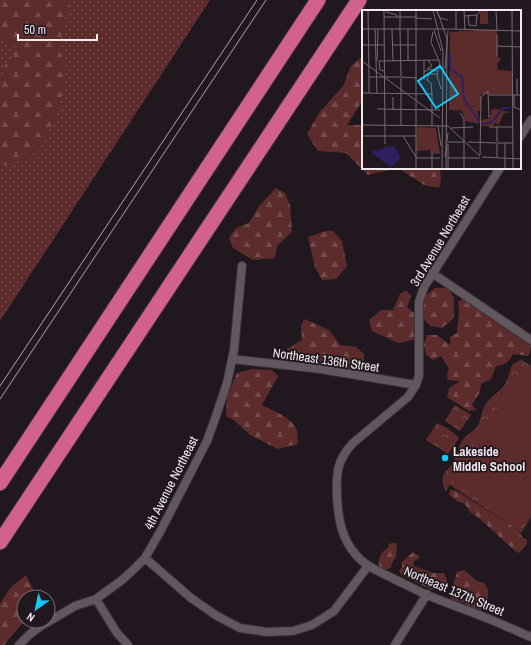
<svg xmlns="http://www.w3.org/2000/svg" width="531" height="645" font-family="'Archivo Narrow',sans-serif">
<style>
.grass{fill:url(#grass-dots)}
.forest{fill:url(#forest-firs)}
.park{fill:url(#park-crowns)}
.pitch{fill:#5c2c2d}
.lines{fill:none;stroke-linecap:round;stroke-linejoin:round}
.minor-casing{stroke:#393237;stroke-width:10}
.motorway-casing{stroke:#393237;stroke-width:17}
.minor{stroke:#62565f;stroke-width:8}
.motorway{stroke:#d2618e;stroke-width:15}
.tram{stroke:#afa7ad;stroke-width:1}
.poi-dot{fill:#10cafa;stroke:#21181f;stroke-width:1.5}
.labels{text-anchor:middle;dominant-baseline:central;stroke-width:3.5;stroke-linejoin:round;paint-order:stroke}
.street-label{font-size:13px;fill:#f0e9ee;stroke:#21181f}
.poi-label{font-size:13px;font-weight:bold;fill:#f0e9ee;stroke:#21181f;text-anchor:start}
.inset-river{fill:none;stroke:#301f60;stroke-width:2}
.inset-road{fill:none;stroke:#746c72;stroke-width:1}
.view{fill:#10cafa;fill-opacity:0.15;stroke:#10cafa;stroke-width:2}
.inset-edge{fill:none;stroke:#f0e9ee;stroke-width:2}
</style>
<defs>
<pattern id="grass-dots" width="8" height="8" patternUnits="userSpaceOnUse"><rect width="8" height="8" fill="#5c2c2d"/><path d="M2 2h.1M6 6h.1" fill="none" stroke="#744b4c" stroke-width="1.8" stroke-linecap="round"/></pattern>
<pattern id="forest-firs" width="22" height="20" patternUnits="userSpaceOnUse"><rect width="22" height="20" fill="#5c2c2d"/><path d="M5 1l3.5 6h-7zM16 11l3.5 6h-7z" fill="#744b4c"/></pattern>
<pattern id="park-crowns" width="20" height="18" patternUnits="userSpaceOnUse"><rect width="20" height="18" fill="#5c2c2d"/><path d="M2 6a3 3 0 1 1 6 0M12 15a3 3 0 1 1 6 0" fill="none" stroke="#744b4c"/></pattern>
</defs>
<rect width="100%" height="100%" fill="#21181f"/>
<path class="grass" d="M0,0h210l-210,321z"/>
<path class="forest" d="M0,0h71l-13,48 9,20 -7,39 -17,38 -14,14 -24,6 -5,-5v-31l1,-4 -1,-10v-16l4,-33 10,-10 3,-10 -17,-7z
M363,56v44l-16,25h16v43h77l1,12 -2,8 -15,-3 -26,-17 -30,7 -22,-22 -28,-2 -11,-17 12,-21 24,-27 8,-20z
M276,188l9,5 5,12 2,27 -15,14 -2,12 -22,2 -20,-12 -4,-10 7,-10 13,-5 10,-17z
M326,231h7l9,10 5,25 -11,13 -14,1 -7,-13 -7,-30z
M435,288h13l6,10v20l-12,10 -12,-2 -8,-9 2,-20z
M406,290l5,6 -4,11 7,6 3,14 -4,13 -15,3 -26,-12 -3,-11 12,-10h12l7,-16z
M464,298l42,27 10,11 15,8c0,5 -1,8 -3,12l-15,-2c-4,8 -8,11 -17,12l-5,13 -10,5 -1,8 -8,13 5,5 -8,1 -22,-14 2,-9 11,-7 -12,-1 -1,-5 2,-7 -8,-12 -8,4 -7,-5 -2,-11 3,-9h10l13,10v-8l7,-4 2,-21 -1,-10z
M304,319l25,11 11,15 16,2 8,7v11l-13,7 -25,-4 -34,-9 -5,-10 15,-9 -1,-14z
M252,369l20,1 6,6 -16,29c11,6 32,13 35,26 1,4 0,9 1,13l-20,5 -28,-14 -15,-14 -9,-5 1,-20 10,-23z
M450,490h5l62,39 6,9 4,2v4l-8,9 -4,-2 -35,-32 -10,-7 -5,-8 -8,-3 -8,-7z
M393,543h4l-1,14 -4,6 -1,5 -7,2 -5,-4c-1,-9 2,-14 10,-19l-1,-3z
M413,552l6,4v2l-6,4 1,4 19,7h11l3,7v7l-5,3 -6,-2 -4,2 -31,-15 -2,-5 3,-2v-6z
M464,570l13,11 7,2 4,7v11l-5,4 -2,6h-7c-5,-7 -12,-10 -21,-10l-3,-5 7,-24z
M26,575l11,22h-13v24h3l-6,4 -17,20h-4v-41l10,-16z"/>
<path class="park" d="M520,359l11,7v151l-10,16 -4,-4 -67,-44 -4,6c-3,-4 -4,-9 -3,-14 1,-6 6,-8 9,-13 6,-8 5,-19 13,-27 4,-4 9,-6 12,-10 5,-8 4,-18 11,-26 5,-6 13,-10 17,-17 4,-6 4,-14 8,-20l6,-3z
M455,405l16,10 -11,16 -15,-10z
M437,423l12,6 10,9 -11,16 -22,-14z"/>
<path class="pitch" d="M524,367l7,4v137l-11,17 -69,-45z"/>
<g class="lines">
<g class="minor-casing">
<path id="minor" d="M520,137l11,-17
M500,168l-76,119 -5,15v74l-3,9 -8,12 -55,46c-16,17 -17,30 -16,53 1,21 4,42 19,59 10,12 25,17 38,24 11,5 22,11 33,16 24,10 49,18 74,29 10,4 20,9 30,13
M432,273l99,67
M232,359l88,10 96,16
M145,558l46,40 26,18 23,12 27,4 26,-1 19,-6 22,-14 34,-45
M96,599l21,34 11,12
M19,645l11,-11 11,-8 34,-20 21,-7 26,-19 10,-9 13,-13 15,-26 47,-91 8,-22 12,-36 7,-33 8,-84
M395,645l32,-51"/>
</g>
<g class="motorway-casing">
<path id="motorway" d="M0,483l318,-483
M0,542l359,-542"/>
</g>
<use href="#minor" class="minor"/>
<use href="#motorway" class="motorway"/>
<path class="tram" d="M0,386l257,-386
M0,399l266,-399"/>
</g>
<circle class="poi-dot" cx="445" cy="458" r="4"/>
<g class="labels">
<g class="street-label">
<text transform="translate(440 241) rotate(-59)">3rd Avenue Northeast</text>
<text transform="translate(326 360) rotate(8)">Northeast 136th Street</text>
<text transform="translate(171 483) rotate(-63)">4th Avenue Northeast</text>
<text transform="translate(454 591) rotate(23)">Northeast 137th Street</text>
</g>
<g class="poi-label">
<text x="453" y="451">Lakeside<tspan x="453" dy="15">Middle School</tspan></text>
</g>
</g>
<g transform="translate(362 10)">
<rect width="159" height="159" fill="#21181f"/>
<path d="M135,20v40l16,1v23h-32l-1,17 -31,-1 1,-78z" fill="#5c2c2d"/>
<path d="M111,20h24v26l4,3 -4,5 1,7h14l-2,3 -11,-2 -4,7v-38l-5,-8 -3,2 -2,-3 -3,9 -3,-1 -7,-6zM97,21h12l-3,8 15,12 8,4 -4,-6 5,1 1,22 -5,-10 2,-7 -4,4 -1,-3 -9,-4 -3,11 1,-8 -4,-3 -3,-18 -4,-3v27zM119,84l-1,17h-3l3,10 11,-3v-8l6,-2v3l16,1 -9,1 -6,13 -2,-4 -3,4 -28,-5 -5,-18 4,6h8z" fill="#5c2c2d"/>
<path d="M118,0h8v14h-8zM132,99l10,2 -6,15 -2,-4 -3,4h-12l3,-7h8l-3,-4h3zM55,117l19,1 4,26h-7v-4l-17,1z" fill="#5c2c2d"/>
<path d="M26,136l7,1 6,11 -10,9 -19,-14 2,-4 4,2z" fill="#301f60"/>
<path class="inset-river" d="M88,43v16l12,8 2,22 16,24M120,114l10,-2 11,-14h8"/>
<path class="inset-road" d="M6,0l1,67M22,0l1,134M54,0v159M71,0l10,41 -1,118M74,0l4,8 8,2M75,0l10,29 -1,130M94,0v19M102,0l1,20M134,0l1,20M150,0l1,159M24,2l11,3v2M102,6l13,-1 4,-5M106,6l1,9 7,1 1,-11M22,7h32M54,8l16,1M38,18v-18M0,19h38M13,19l2,64M30,19l1,32M36,19h51M38,19l1,48M46,19v32M87,19l72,2M72,20l7,21M71,22l-2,10 9,21 -3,12 4,14M135,25v21M0,35h22M31,35h23M135,36l24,1M0,51l78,57M15,51l1,-32M62,51v19M65,59l5,-3 -4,-6M83,59l3,-38M22,61l-4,-1 -1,-9 60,-1M62,62l6,-3 7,2M7,67h31M7,67v16M39,67l16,1M39,68v48M155,69v16M65,70l4,3 1,10v33M65,70l2,-6h8M0,83l70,1M127,85h32M152,85v12l7,3M31,87v13M15,99l63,1M98,103l4,6v50M0,115l86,1 32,30M76,116l3,20M127,117h24M89,118l22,-1M0,126h54M41,126l13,21M86,132h16M106,132l28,1M135,132v-15M135,133h16M135,133v14M143,133v26M86,134v25M70,140v19M118,145l1,-58 7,-6 1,27M83,147l3,-24M120,147l39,2M54,148h24M86,148h32"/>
<path class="view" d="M78,56l18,28 -22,14 -18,-27z"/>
<rect width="159" height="159" class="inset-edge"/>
</g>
<g transform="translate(36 609) rotate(213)"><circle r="19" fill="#21181f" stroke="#746c72"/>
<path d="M0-3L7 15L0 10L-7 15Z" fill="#10cafa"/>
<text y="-6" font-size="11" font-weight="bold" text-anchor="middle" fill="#f0e9ee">N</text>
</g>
<path d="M18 34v6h79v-6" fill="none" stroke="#f0e9ee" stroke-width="2"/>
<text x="24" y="34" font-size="12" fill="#f0e9ee" stroke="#21181f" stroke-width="3" paint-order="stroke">50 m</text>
</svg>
